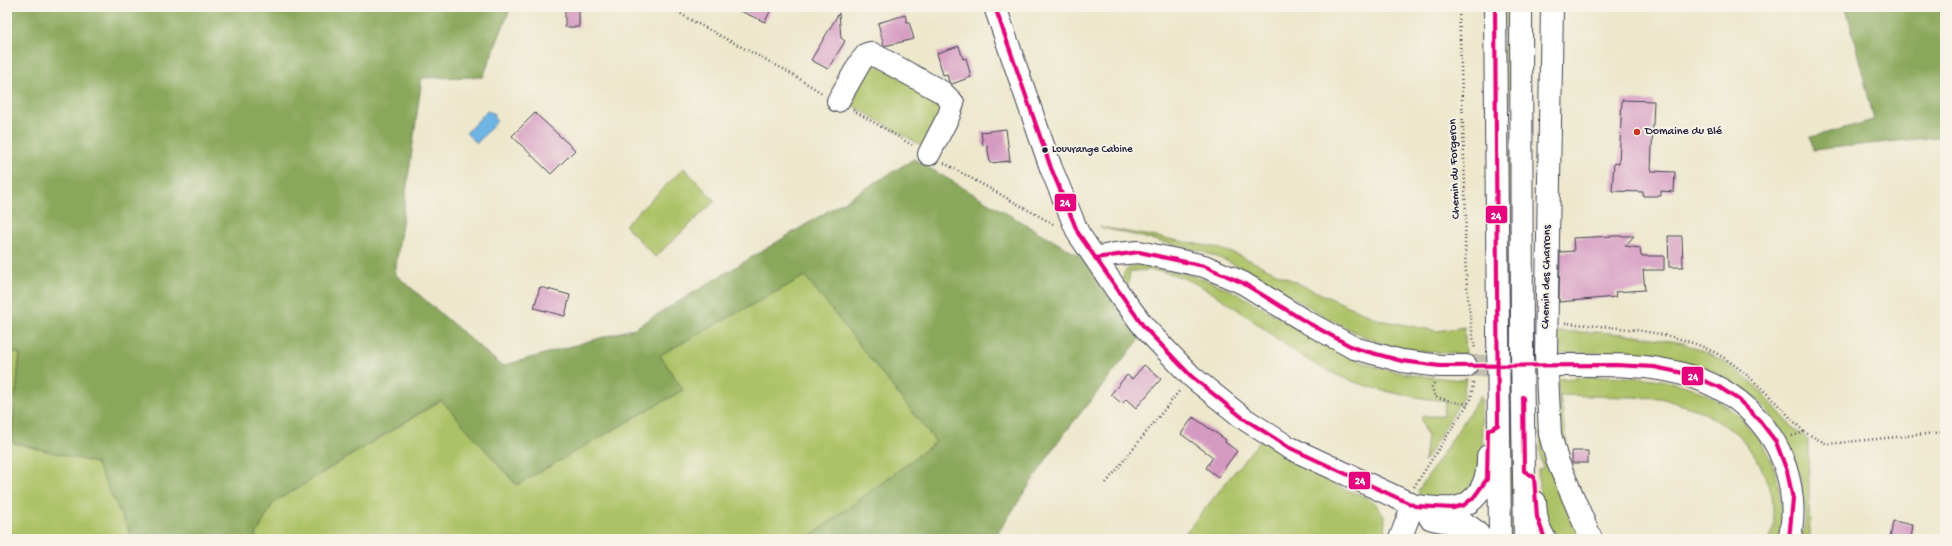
<svg xmlns="http://www.w3.org/2000/svg" width="1952" height="546" font-family="'Gochi Hand',sans-serif">
<style>
.green{fill:#adc266;stroke:#687250}
.forest{fill:#8aa85b;stroke:#56654b}
.water{fill:#6eb5e5;stroke:#486c90}
.building{fill:#d59ac1}
.lines{fill:none;stroke-linecap:round;stroke-linejoin:round}
.minor-tunnel{stroke:#c4c0af;stroke-width:22;stroke-dasharray:22 11;stroke-linecap:butt}
.minor-casing{stroke:#404051;stroke-width:24}
.highway-casing{stroke:#404051;stroke-width:24}
.path{stroke:#404051;stroke-width:2.5;stroke-dasharray:1 3;stroke-linecap:butt}
.minor{stroke:#fff;stroke-width:22}
.highway{stroke:#fff;stroke-width:22}
.bus-1-casing{stroke:#f7f3e8;stroke-width:7}
.bus-1{stroke:#e5007d;stroke-width:4}
.poi-dot{fill:#c8321e;stroke:#f7f3e8;stroke-width:1.5}
.bus-dot{fill:#22223b;stroke:#f7f3e8;stroke-width:1.5}
.labels{text-anchor:middle;dominant-baseline:central;stroke-width:4;stroke-linejoin:round;paint-order:stroke}
.bus-label{font-size:11px;fill:#22223b;stroke:#f7f3e8;text-anchor:start}
.poi-label{font-size:12px;fill:#22223b;stroke:#f7f3e8;text-anchor:start}
.street-label{font-size:12px;fill:#22223b;stroke:#f7f3e8}
.line-badge{stroke:#f7f3e8;stroke-width:1.5}
.badge-label{font-size:11px;text-anchor:middle;font-weight:bold;fill:#fff}
</style>
<rect width="100%" height="100%" fill="#f7f3e8"/>
<filter id="ink" filterUnits="userSpaceOnUse"><feTurbulence type="fractalNoise" baseFrequency=".025" numOctaves="2"/><feDisplacementMap in="SourceGraphic" scale="8" xChannelSelector="R" yChannelSelector="G"/><feConvolveMatrix kernelMatrix="1 2 1 2 8 2 1 2 1" color-interpolation-filters="sRGB"/></filter>
<filter id="wash" filterUnits="userSpaceOnUse"><feTurbulence type="fractalNoise" baseFrequency=".012" numOctaves="4" result="noise"/><feDisplacementMap in="SourceGraphic" scale="16" xChannelSelector="R" yChannelSelector="G"/><feGaussianBlur stdDeviation="0.9" result="paint"/><feColorMatrix in="noise" values="0 0 0 0 0 0 0 0 0 0 0 0 0 0 0 0 0 1.4 0 .05"/><feComposite in="paint" operator="in"/></filter>
<g filter="url(#wash)">
<rect width="100%" height="100%" fill="#ede7cc"/>
<path class="green" d="M1503,7h7l4,352h-8z
M868,60l78,43 -22,44 -74,-43 -3,-4z
M684,168l31,33 -60,56 -30,-32z
M1100,227l114,20 25,8 73,35 68,30 57,11 27,-4 2,27c-30,-2 -64,-2 -93,-14 -46,-18 -85,-49 -130,-71 -12,-7 -26,-12 -39,-17z
M1149,263v4c22,4 44,7 65,16 51,21 94,57 145,78 33,13 69,16 104,19l3,-3 -3,20 -39,65 3,-26 -6,-17 2,-3h20l3,-15c-45,-5 -81,-12 -122,-32 -56,-27 -128,-112 -194,-97l-3,20c-1,-4 -3,-8 -4,-12 -2,-14 17,-16 26,-17z
M805,276l131,166 -129,97h-553l19,-36 169,-103 74,85 167,-95 -23,-35z
M1556,332h40l39,3 48,8 41,18 34,27 37,42 13,10 2,99h-9c9,-23 2,-52 -5,-74 -33,-109 -145,-116 -242,-111z
M7,351l13,2 -9,89 85,21 37,76h-126z
M1507,371h7l2,168h-8z
M1611,376c18,2 38,1 55,5 54,10 101,48 112,103 3,12 7,44 2,55h-12l6,-12 -2,-33 -13,-32 -20,-27 -36,-23 -42,-14 -101,-3 8,59 -7,-1 -3,-74z
M1481,395l2,69 -2,10 -19,25 -41,-1 -3,-7z
M1540,402l45,137h-31l-13,-26 -3,-44 5,-1 -2,-8z
M1261,439l80,49 23,8 12,8 9,14 -1,21h-197l-4,-3z"/>
<path class="forest" d="M7,7h504l-28,70 -61,1 -27,196 107,92 133,-38 279,-169 169,99 60,77 -84,105 -65,99h-187l129,-97 -131,-166 -145,79 23,35 -166,95 -76,-85 -168,103 -19,36h-121l-37,-76 -85,-21 9,-88 -13,-3z
M1846,7h99v129l-132,14 -2,-13 63,-17z"/>
<path class="water" d="M487,111l8,3v5l2,2 -20,22 -11,-10z"/>
<g id="blocks">
<path class="building" d="M731,7h41l-7,15z
M565,9h14v18h-14z
M839,13l2,25 4,3 -17,28 -17,-9z
M905,15l2,7h2l5,17 -30,7 -6,-23z
M959,46l4,13 3,-1 5,19 -19,7 -3,-2 -2,-8 -4,1 -6,-22z
M1622,100l32,1 -3,70 24,1 -1,20 -13,-1v5h-18v-4l-31,-1 2,-28 5,1z
M535,113l40,37 -24,24 -39,-38z
M1006,129l4,32 -20,2 -3,-18 -4,1 -2,-14z
M1614,236h20l-9,10 15,2 1,8h23v14h-21l2,20 -30,2 1,5 -57,5 1,-50 14,-1 -1,-13z
M1668,236h14l1,31h-14z
M540,287l30,8 -5,21 -31,-8z
M1144,365l17,14 -25,29 -10,-9 -4,5 -11,-10 16,-19 5,4z
M1193,417l33,23 -1,2 12,9 -19,26 -12,-9 7,-11 -32,-23z
M1572,451h16v12h-16z
M1893,521l20,4 -2,14h-21z"/>
</g>
</g>
<g filter="url(#ink)">
<use href="#blocks" fill-opacity="0" stroke="#404051" stroke-width="1"/>
<g class="lines">
<path class="minor-tunnel" d="M1466,366l89,-1"/>
<g class="minor-casing">
<path id="minor" d="M995,7l56,161 27,65 40,59 26,35 47,49 52,42 45,29 127,59
M1552,7l-6,347 4,80 7,26 34,79
M838,101l23,-40 6,-7 4,-1 71,39 11,11 -4,12 -20,39
M1095,258l20,-4 24,-2 65,14 39,17 60,37 51,28 48,13 38,5h26
M1555,365c67,0 140,-5 193,44 15,15 27,30 34,49 10,25 14,55 7,81
M1400,539l13,-34"/>
</g>
<g class="highway-casing">
<path id="highway" d="M1495,7l5,532
M1521,7l1,347 3,185
M1535,502c1,14 2,25 10,37
M1415,506c13,1 26,3 38,2 26,-3 36,-29 35,-52
M1430,518c21,8 37,-2 52,21"/>
</g>
<path class="path" d="M671,7l16,11 98,52 37,23
M1459,7l7,210c-3,45 2,88 9,133
M853,110l59,35
M944,163l111,62
M1565,323c53,5 119,7 164,38 28,20 51,46 75,71
M1434,383l-2,4 3,10 19,5 14,2
M1792,436l12,-4 23,12 118,-12
M1106,483l74,-93
M1414,487l57,-88 2,-16"/>
<use href="#minor" class="minor"/>
<use href="#highway" class="highway"/>
<g class="bus-1-casing">
<path id="bus-1" d="M995,7l56,161 27,65 66,94 47,49 52,42 45,29 127,59 38,2 11,-3 10,-8 13,-18 1,-48 10,-6 -3,-418
M1095,258l44,-6 65,14 39,17 60,37 51,28 48,13 38,5 175,-1 39,2 34,7 31,13 20,13 21,21 16,21 11,29 6,28 -4,40
M1523,397l1,74 10,6 3,40 8,22"/>
</g>
<use href="#bus-1" class="bus-1"/>
</g>
</g>
<circle class="poi-dot" cx="1637" cy="132" r="4"/>
<circle class="bus-dot" cx="1045" cy="150" r="3.5"/>
<g class="labels">
<g class="bus-label">
<text x="1052" y="150">Louvrange Cabine</text>
</g>
<g class="poi-label">
<text x="1645" y="132">Domaine du Blé</text>
</g>
<g class="street-label">
<text transform="translate(1455 169) rotate(-92)">Chemin du Forgeron</text>
<text transform="translate(1547 277) rotate(-89)">Chemin des Charrons</text>
</g>
</g>
<g class="line-badge">
<rect x="1054" y="193" width="23" height="19" rx="4" fill="#e5007d"/>
<rect x="1485" y="205" width="23" height="19" rx="4" fill="#e5007d"/>
<rect x="1681" y="366" width="23" height="20" rx="4" fill="#e5007d"/>
<rect x="1348" y="471" width="23" height="19" rx="4" fill="#e5007d"/>
</g>
<g class="badge-label">
<text x="1065" y="206">24</text>
<text x="1496" y="219">24</text>
<text x="1693" y="380">24</text>
<text x="1360" y="484">24</text>
</g>
<rect width="1952" height="546" fill="none" stroke="#f7f3e8" stroke-width="24"/>
</svg>
